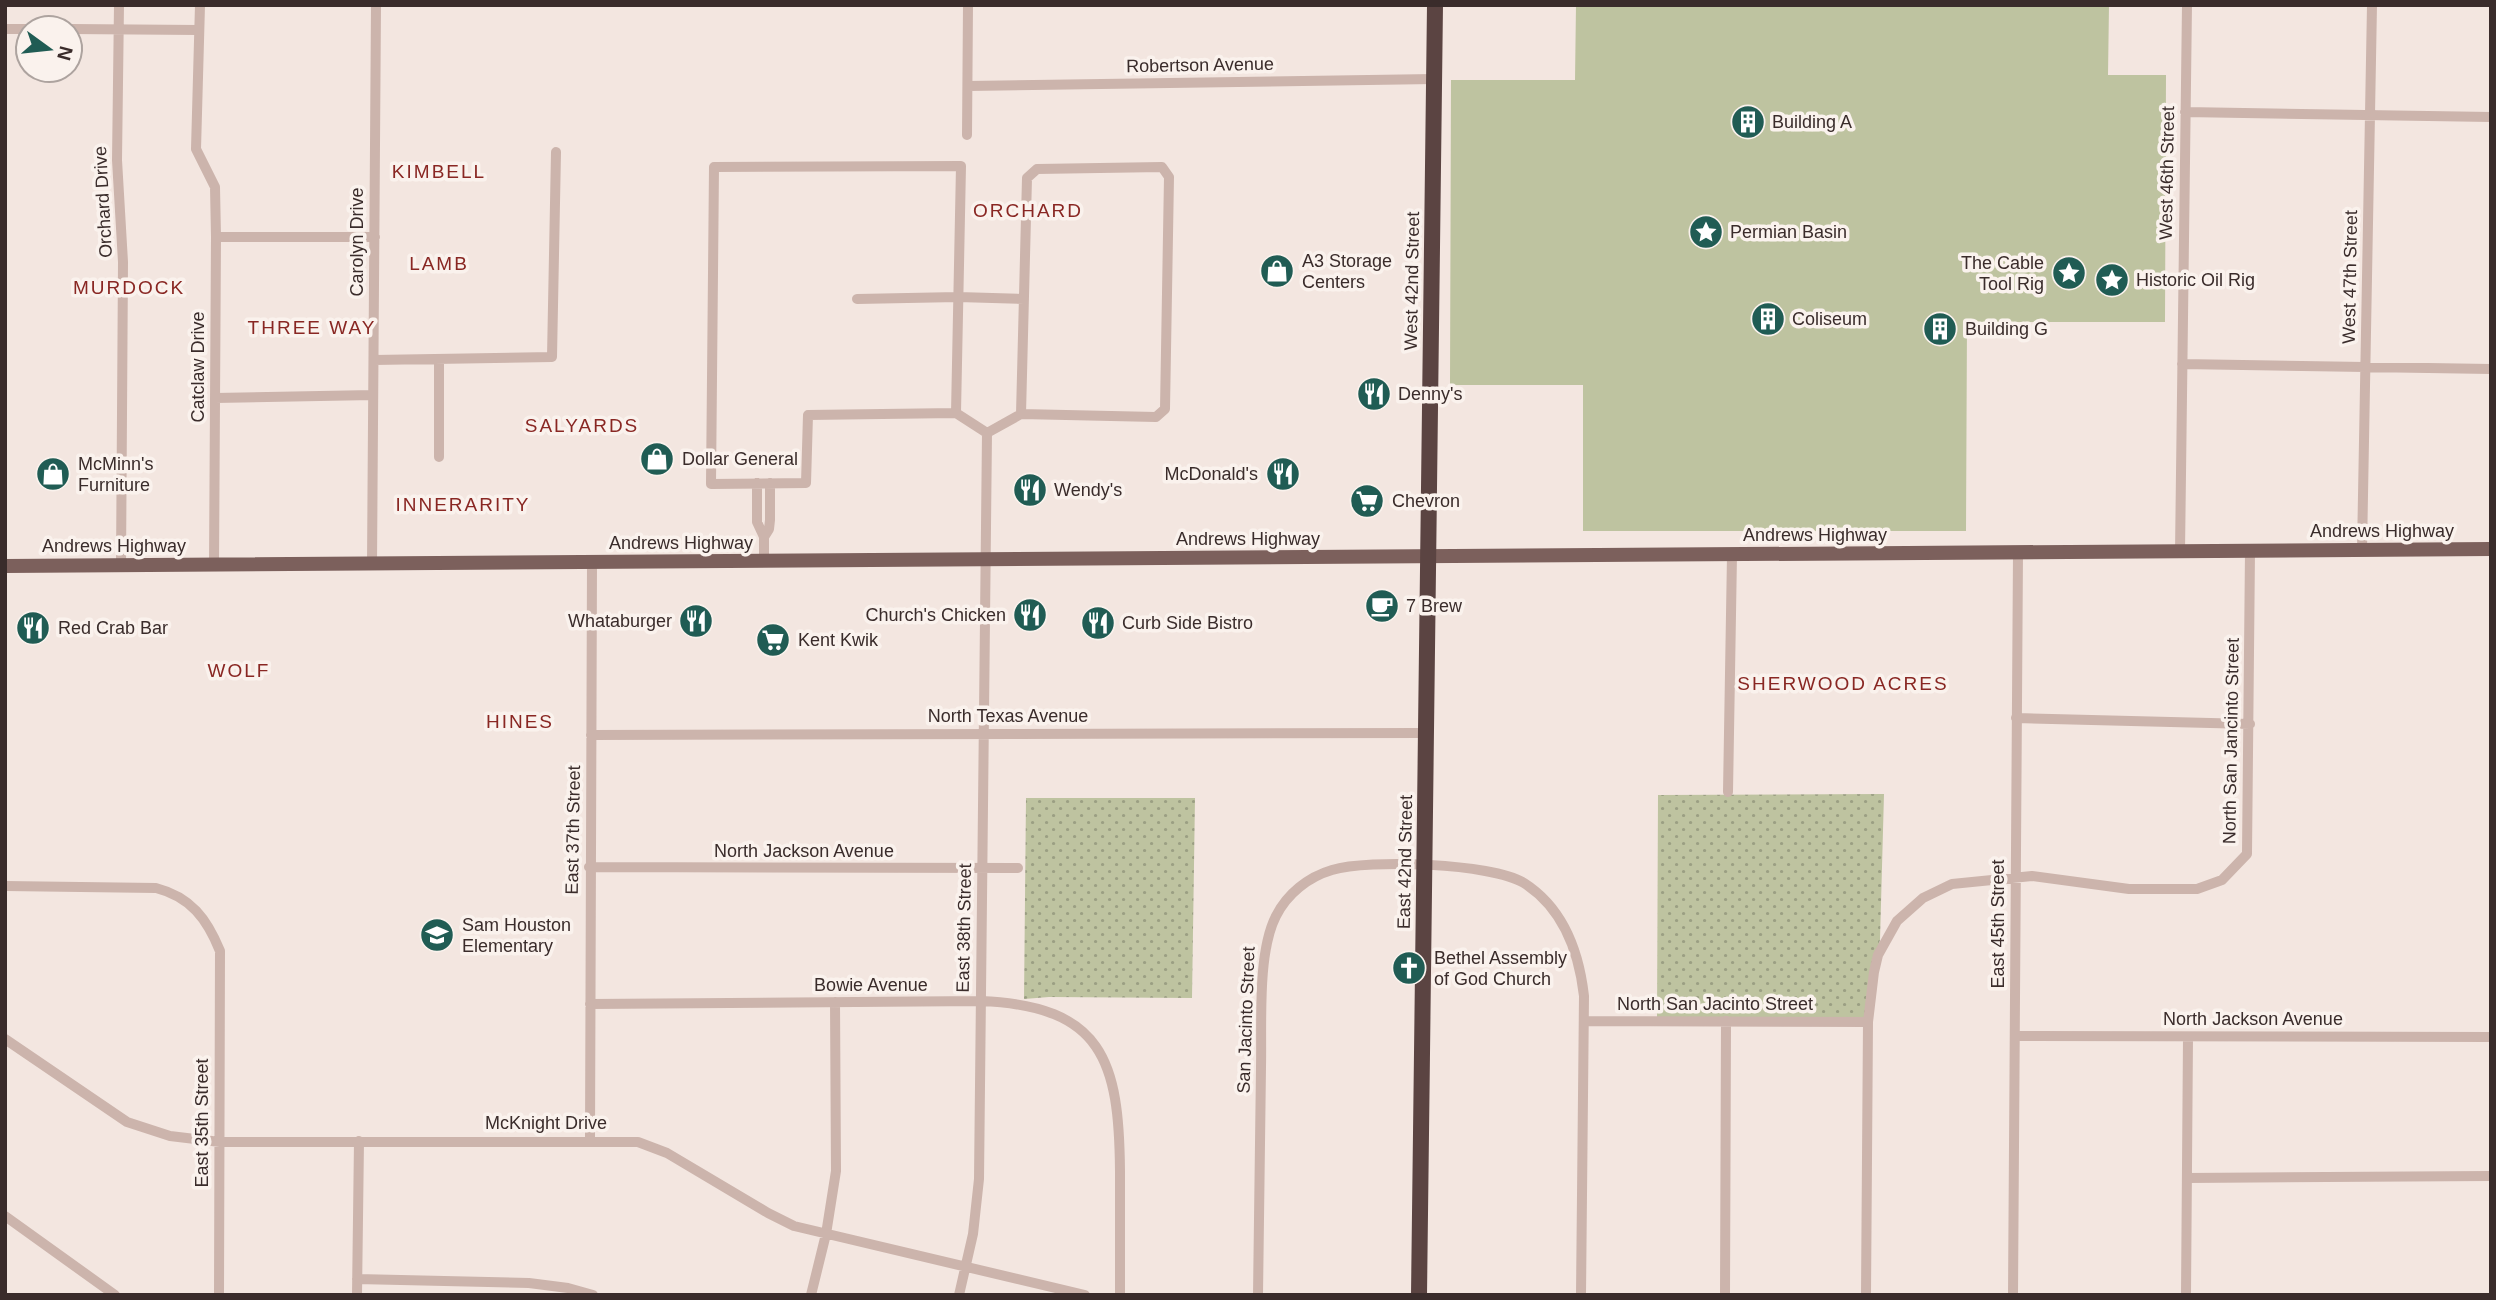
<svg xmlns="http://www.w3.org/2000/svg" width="2496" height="1300" font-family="Arial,sans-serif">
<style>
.grass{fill:url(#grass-dots)}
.park{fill:#bec3a0}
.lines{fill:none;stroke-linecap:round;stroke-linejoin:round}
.minor{stroke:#ccb4ac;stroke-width:10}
.major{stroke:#7c605c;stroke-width:14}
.highway{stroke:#5b4442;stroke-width:16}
.labels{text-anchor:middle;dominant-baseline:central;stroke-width:7;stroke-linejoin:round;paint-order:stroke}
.street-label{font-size:18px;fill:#3a2c2b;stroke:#faf2ed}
.poi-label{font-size:18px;fill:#3a2c2b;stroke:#faf2ed;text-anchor:start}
.neighbourhood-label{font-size:19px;letter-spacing:2px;fill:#892723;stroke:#faf2ed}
</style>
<defs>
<pattern id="grass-dots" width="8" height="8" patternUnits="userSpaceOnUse" patternTransform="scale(1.75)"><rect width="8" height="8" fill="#bec3a0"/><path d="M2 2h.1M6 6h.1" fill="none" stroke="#9b9f83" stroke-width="1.8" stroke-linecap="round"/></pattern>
</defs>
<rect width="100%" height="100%" fill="#f3e6e0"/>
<path class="grass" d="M1884,794l-4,146 -9,33 -3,49 -211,-1 1,-226z
M1026,798h169l-3,200 -143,-1 -25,2z"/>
<path class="park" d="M1576,5h533l-1,70h58l-1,247h-198l-1,209h-383v-146h-133l1,-305h124z"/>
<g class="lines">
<path class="minor" d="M119,5l-2,155 6,102 -2,304
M200,5l-4,144 19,38 1,50 -2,328
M5,29h23
M70,29l129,1
M968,86l466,-7
M2185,112l306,5
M967,135l1,-130
M216,237h159
M857,299l101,-2 66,2
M374,360l178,-3 4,-205
M439,360v97
M2182,364l309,5
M215,398l158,-3
M956,413l5,-247 -247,1 -3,317 95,-1 2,-68 148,-2 31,20
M987,433l34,-19 135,3 9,-8 4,-232 -7,-10 -125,2 -10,9 -6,236
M757,483v39l7,15
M2362,550l10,-545
M2180,552l7,-547
M764,561v-24l5,-8 1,-9v-37
M372,564l4,-559
M2016,718l234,6
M591,735l835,-2
M1728,792l4,-237
M589,867l429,1
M5,886l151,2c35,9 51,31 64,63l-1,344
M590,1004l391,-3c122,5 138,60 139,170 0,41 0,83 0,124
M1584,1021l284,1
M2015,1036l476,1
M5,1039l122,83 43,14 50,6h418l29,11 101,60 26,13 291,69
M590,1140l2,-578
M2187,1178l304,-2
M5,1216l110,79
M357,1279l172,4 39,5 25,7
M357,1295l2,-154
M811,1295l15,-61 10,-63 -1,-169
M959,1295l14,-61 6,-55 8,-746
M1258,1295c1,-76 2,-152 3,-228 1,-42 -4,-114 15,-151 11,-22 32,-39 56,-46 37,-11 159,-7 192,13 39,25 55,69 60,113l-3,299
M1725,1295l1,-274
M1866,1295l2,-273 6,-50 4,-17 19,-34 26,-23 29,-14 80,-8 97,13h68l25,-9 25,-26 3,-303
M2013,1295l5,-742
M2186,1295l2,-258"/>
<path class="major" d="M5,566l2486,-17"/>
<path class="highway" d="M1419,1295l16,-1290"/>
</g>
<defs>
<g id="building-disc" transform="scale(1.75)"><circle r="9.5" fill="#205c54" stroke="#faf2ed"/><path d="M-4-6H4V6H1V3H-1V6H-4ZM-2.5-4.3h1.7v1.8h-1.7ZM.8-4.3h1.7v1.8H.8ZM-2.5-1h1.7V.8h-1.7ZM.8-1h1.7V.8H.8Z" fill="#fff"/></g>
<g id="sight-disc" transform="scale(1.75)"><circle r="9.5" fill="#205c54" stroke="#faf2ed"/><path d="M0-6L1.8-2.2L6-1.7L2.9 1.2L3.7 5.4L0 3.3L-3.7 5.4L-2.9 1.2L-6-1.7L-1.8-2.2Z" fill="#fff"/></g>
<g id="shop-disc" transform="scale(1.75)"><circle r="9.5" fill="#205c54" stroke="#faf2ed"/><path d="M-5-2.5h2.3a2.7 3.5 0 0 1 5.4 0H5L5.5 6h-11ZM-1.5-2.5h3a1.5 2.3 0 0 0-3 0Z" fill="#fff"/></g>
<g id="restaurant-disc" transform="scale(1.75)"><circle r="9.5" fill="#205c54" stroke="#faf2ed"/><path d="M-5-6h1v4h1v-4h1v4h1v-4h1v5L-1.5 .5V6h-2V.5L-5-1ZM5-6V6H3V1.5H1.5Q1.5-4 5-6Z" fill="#fff"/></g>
<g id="supermarket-disc" transform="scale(1.75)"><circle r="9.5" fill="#205c54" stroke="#faf2ed"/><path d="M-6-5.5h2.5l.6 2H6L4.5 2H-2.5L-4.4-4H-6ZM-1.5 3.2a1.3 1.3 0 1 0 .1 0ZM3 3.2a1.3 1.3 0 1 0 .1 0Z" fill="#fff"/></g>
<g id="cafe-disc" transform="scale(1.75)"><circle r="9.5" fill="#205c54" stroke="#faf2ed"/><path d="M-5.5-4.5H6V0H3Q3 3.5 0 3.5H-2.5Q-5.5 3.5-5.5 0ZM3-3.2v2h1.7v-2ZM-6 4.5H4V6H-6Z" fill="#fff"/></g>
<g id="school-disc" transform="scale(1.75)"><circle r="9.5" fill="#205c54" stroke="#faf2ed"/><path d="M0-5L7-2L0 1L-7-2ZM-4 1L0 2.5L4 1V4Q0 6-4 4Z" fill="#fff"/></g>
<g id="church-disc" transform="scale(1.75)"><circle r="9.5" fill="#205c54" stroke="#faf2ed"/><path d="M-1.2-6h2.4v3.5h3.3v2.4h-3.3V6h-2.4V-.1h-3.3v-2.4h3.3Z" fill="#fff"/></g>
</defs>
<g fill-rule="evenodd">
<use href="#building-disc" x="1748" y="122"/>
<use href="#sight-disc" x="1706" y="232"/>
<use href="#shop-disc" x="1277" y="271"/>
<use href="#sight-disc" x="2069" y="273"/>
<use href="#sight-disc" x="2112" y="280"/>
<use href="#building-disc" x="1768" y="319"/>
<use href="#building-disc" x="1940" y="329"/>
<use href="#restaurant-disc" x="1374" y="394"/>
<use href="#shop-disc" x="657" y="459"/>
<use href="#shop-disc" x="53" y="474"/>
<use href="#restaurant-disc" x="1283" y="474"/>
<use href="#restaurant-disc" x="1030" y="490"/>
<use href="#supermarket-disc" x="1367" y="501"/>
<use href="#cafe-disc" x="1382" y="606"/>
<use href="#restaurant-disc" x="1030" y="615"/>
<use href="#restaurant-disc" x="696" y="621"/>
<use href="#restaurant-disc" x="1098" y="623"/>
<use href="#restaurant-disc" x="33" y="628"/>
<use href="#supermarket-disc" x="773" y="640"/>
<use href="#school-disc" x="437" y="935"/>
<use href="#church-disc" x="1409" y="968"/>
</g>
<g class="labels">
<g class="street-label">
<text transform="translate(1200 65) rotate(-1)">Robertson Avenue</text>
<text transform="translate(2167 173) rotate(-89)">West 46th Street</text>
<text transform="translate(103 202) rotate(-93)">Orchard Drive</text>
<text transform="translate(357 242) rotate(-90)">Carolyn Drive</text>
<text transform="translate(2350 277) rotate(-89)">West 47th Street</text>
<text transform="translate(1412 281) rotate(-89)">West 42nd Street</text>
<text transform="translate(198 367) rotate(-90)">Catclaw Drive</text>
<text x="2382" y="531">Andrews Highway</text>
<text x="1815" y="535">Andrews Highway</text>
<text x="1248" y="539">Andrews Highway</text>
<text x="681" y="543">Andrews Highway</text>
<text x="114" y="546">Andrews Highway</text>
<text x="1008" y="716">North Texas Avenue</text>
<text transform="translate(2231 741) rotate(-89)">North San Jancinto Street</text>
<text transform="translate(573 830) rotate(-89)">East 37th Street</text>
<text x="804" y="851">North Jackson Avenue</text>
<text transform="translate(1405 862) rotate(-89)">East 42nd Street</text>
<text transform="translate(1998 924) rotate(-90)">East 45th Street</text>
<text transform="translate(964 928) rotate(-89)">East 38th Street</text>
<text x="871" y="985">Bowie Avenue</text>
<text x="1715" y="1004">North San Jacinto Street</text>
<text x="2253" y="1019">North Jackson Avenue</text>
<text transform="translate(1246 1020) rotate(-88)">San Jacinto Street</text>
<text transform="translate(202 1123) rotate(-90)">East 35th Street</text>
<text x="546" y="1123">McKnight Drive</text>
</g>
<g class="poi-label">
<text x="1772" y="122">Building A</text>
<text x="1730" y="232">Permian Basin</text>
<text x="1302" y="261">A3 Storage<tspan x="1302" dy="21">Centers</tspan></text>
<text x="2044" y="263" text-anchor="end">The Cable<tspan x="2044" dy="21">Tool Rig</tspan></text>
<text x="2136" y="280">Historic Oil Rig</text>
<text x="1792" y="319">Coliseum</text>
<text x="1965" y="329">Building G</text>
<text x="1398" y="394">Denny's</text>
<text x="682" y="459">Dollar General</text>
<text x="78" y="464">McMinn's<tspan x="78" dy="21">Furniture</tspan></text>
<text x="1258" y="474" text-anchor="end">McDonald's</text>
<text x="1054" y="490">Wendy's</text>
<text x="1392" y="501">Chevron</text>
<text x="1406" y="606">7 Brew</text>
<text x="1006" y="615" text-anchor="end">Church's Chicken</text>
<text x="672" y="621" text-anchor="end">Whataburger</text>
<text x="1122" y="623">Curb Side Bistro</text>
<text x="58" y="628">Red Crab Bar</text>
<text x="798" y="640">Kent Kwik</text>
<text x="462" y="925">Sam Houston<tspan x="462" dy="21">Elementary</tspan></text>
<text x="1434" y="958">Bethel Assembly<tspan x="1434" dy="21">of God Church</tspan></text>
</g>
<g class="neighbourhood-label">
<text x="439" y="171">KIMBELL</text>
<text x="1028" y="210">ORCHARD</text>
<text x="439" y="263">LAMB</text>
<text x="129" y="287">MURDOCK</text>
<text x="312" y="327">THREE WAY</text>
<text x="582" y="425">SALYARDS</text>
<text x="463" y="504">INNERARITY</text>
<text x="239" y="670">WOLF</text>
<text x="1843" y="683">SHERWOOD ACRES</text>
<text x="520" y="721">HINES</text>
</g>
</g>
<rect width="2496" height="1300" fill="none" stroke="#3a2c2b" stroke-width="14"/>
<g transform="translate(49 49) rotate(105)"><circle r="33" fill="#faf2ed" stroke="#ada39f" stroke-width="2"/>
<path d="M0-5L12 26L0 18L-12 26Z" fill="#205c54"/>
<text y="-10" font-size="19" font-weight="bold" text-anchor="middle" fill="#3a2c2b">N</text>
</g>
</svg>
